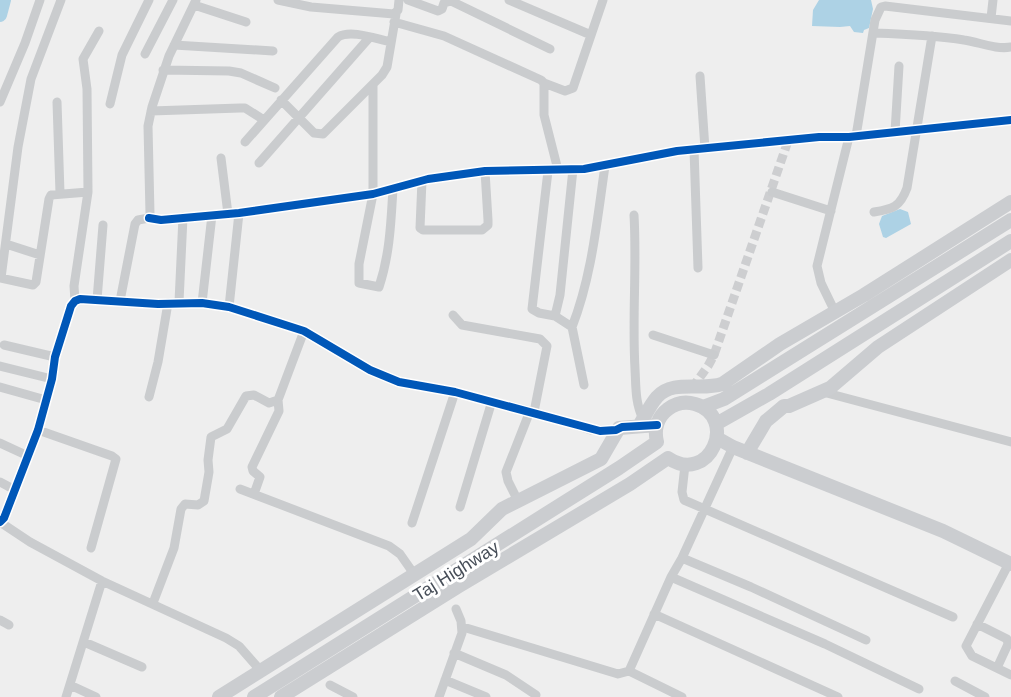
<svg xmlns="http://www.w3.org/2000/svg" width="1011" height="697" font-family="Arial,sans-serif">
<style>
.water{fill:#add2e5}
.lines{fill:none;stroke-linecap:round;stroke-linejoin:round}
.river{stroke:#add2e5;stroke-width:14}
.street-tunnel{stroke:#cdced0;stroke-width:9;stroke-dasharray:9 4.5;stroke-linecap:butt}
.street{stroke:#caccce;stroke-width:9}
.secondary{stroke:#cbcdd0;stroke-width:14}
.cycleway-casing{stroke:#fff;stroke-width:11}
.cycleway{stroke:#0057b8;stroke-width:8}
.labels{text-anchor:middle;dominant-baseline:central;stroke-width:6;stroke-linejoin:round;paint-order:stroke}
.street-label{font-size:18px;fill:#474e58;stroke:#fff}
</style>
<rect width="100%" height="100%" fill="#eee"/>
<path class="water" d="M819,0h52l2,9 -4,19 -5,2 -1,3 -9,-1 -4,-6 -10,1 -28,-1 1,-16z
M900,209l8,3 3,12 -25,14 -3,-1 -4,-13 3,-8z"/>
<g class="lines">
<path class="river" d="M0,15l4,-15"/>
<path class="street-tunnel" d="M692,388l16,-22 6,-11 74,-214"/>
<path class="street" d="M278,0l33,7 83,7 4,-4 1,-10
M408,0l30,11 4,-2 2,-6 7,-2 99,48
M509,0l82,35
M194,5l52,17
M991,18l2,-18
M394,22l50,14 97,44 3,3v32l14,55
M873,33c30,1 61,2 91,7 15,2 32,10 47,7
M174,45l99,6
M145,54l28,-54
M163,70l66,1 12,2 34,15
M700,76l5,73
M544,83l21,8 8,-3 30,-88
M373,86v108l-14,70v19l20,4c11,-33 12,-66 14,-99
M281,100l33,33 9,1 59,-59 5,-8 9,-53
M0,102l25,-59 15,-43
M57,102l3,91
M110,104l12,-49 27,-55
M151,111l89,-3h5l19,12
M895,132l4,-66
M856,136l19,-116 6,-13 4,-1 126,15
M245,142l93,-105c13,-8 38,2 53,5
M694,149l4,119
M221,158l7,56
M259,163l110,-125
M548,171l-16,138 7,4 16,3 17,11 12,58
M422,180l-2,48 3,2h59l6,-5v-5l-3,-49
M772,192l59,19
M874,212c19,-3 26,-5 33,-24l25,-152
M634,215c3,51 -2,103 1,154 1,17 0,34 8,50
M149,218l12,2 78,-7 134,-19 55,-15 57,-8 99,-2 93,-18 142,-14h30l162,-17
M6,244l34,11
M0,278l33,7 3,-3 13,-83 2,-4 37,-3
M1,278l17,-131 13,-68 30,-79
M97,300l6,-75
M75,301l-1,-15 14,-94 -1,-103 -4,-30 16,-28
M120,301l15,-77 3,-4 11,-2 1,-4 -2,-88 4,-19 17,-51 27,-56
M179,302l4,-85
M202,303l10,-88
M229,307l10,-94
M835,312l-14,-29 -4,-17 32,-129
M453,315l9,10 78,14 7,7 -13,66
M555,316l5,-21 13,-126
M572,327c20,-51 25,-107 33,-161
M653,335l61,20
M4,345l51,12
M0,366l52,13
M0,387l46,13
M823,392l188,50
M149,397l9,-35 10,-59
M38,430l74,26 4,3 -25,89
M0,443l28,13
M685,465l-3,27 2,8 269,117
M0,482l15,8
M240,489l149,57 11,8 14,20
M254,494l6,-17 -7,-6 -1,-4 27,-56 -1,-11
M518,501l-10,-20 -2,-9 24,-61
M460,507l32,-106
M0,522l4,-4 34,-88 14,-51 3,-22 16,-51 4,-5 5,-2 78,5 44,-1 27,4 75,24 66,39 29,12 56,10 75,19 61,19h25
M0,522l30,20 72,39 124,57 13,8 22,25
M412,523l43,-131
M682,558l69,29 115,53
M1009,563l-43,83 6,10 39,19
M671,577l154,67 94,45
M153,603l21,-55 7,-39 4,-5 13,1 6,-4 5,-29 -1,-12 3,-23 16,-8 19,-33 8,-1 15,8 9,-3 26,-69
M654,614l184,83
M0,620l9,5
M977,624l30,15 1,5 -11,24
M463,627l155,47 11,-3 42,-94 11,-19 51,-111
M84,642l58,25
M454,653l52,22 30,20
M629,671l53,26
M445,680l41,17
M955,681l30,16
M70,685l26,12
M330,685l23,12
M66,697l36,-116
M439,697l23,-64 -1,-12 -5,-12"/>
<path class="secondary" d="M703,407l21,-8 287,-179
M716,424l53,-30 242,-153
M639,426c6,-10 11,-21 18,-29 16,-18 44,-6 65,-13l58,-40 84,-49 147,-93
M717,438l16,9 210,84 68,33
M747,453l19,-32 18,-15h5l41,-18 48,-41 133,-87
M219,697l252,-158 31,-30 99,-50 18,-31 38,-3
M254,697l365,-229 38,-26c-3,-12 0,-25 11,-33 8,-6 17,-8 27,-5 44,13 15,82 -27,54l-38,26 -171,102 -178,111"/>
<g class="cycleway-casing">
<path id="cycleway" d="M149,218l12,2 78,-7 134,-19 55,-15 57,-8 99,-2 93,-18 142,-14h30l162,-17
M0,522l4,-4 34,-88 14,-51 3,-22 16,-51 4,-5 5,-2 78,5 44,-1 27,4 75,24 66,39 29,12 56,10 145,39 16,-1 6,-3 35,-2"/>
</g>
<use href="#cycleway" class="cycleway"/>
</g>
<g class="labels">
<g class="street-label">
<text transform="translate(456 571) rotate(-32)">Taj Highway</text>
</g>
</g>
</svg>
